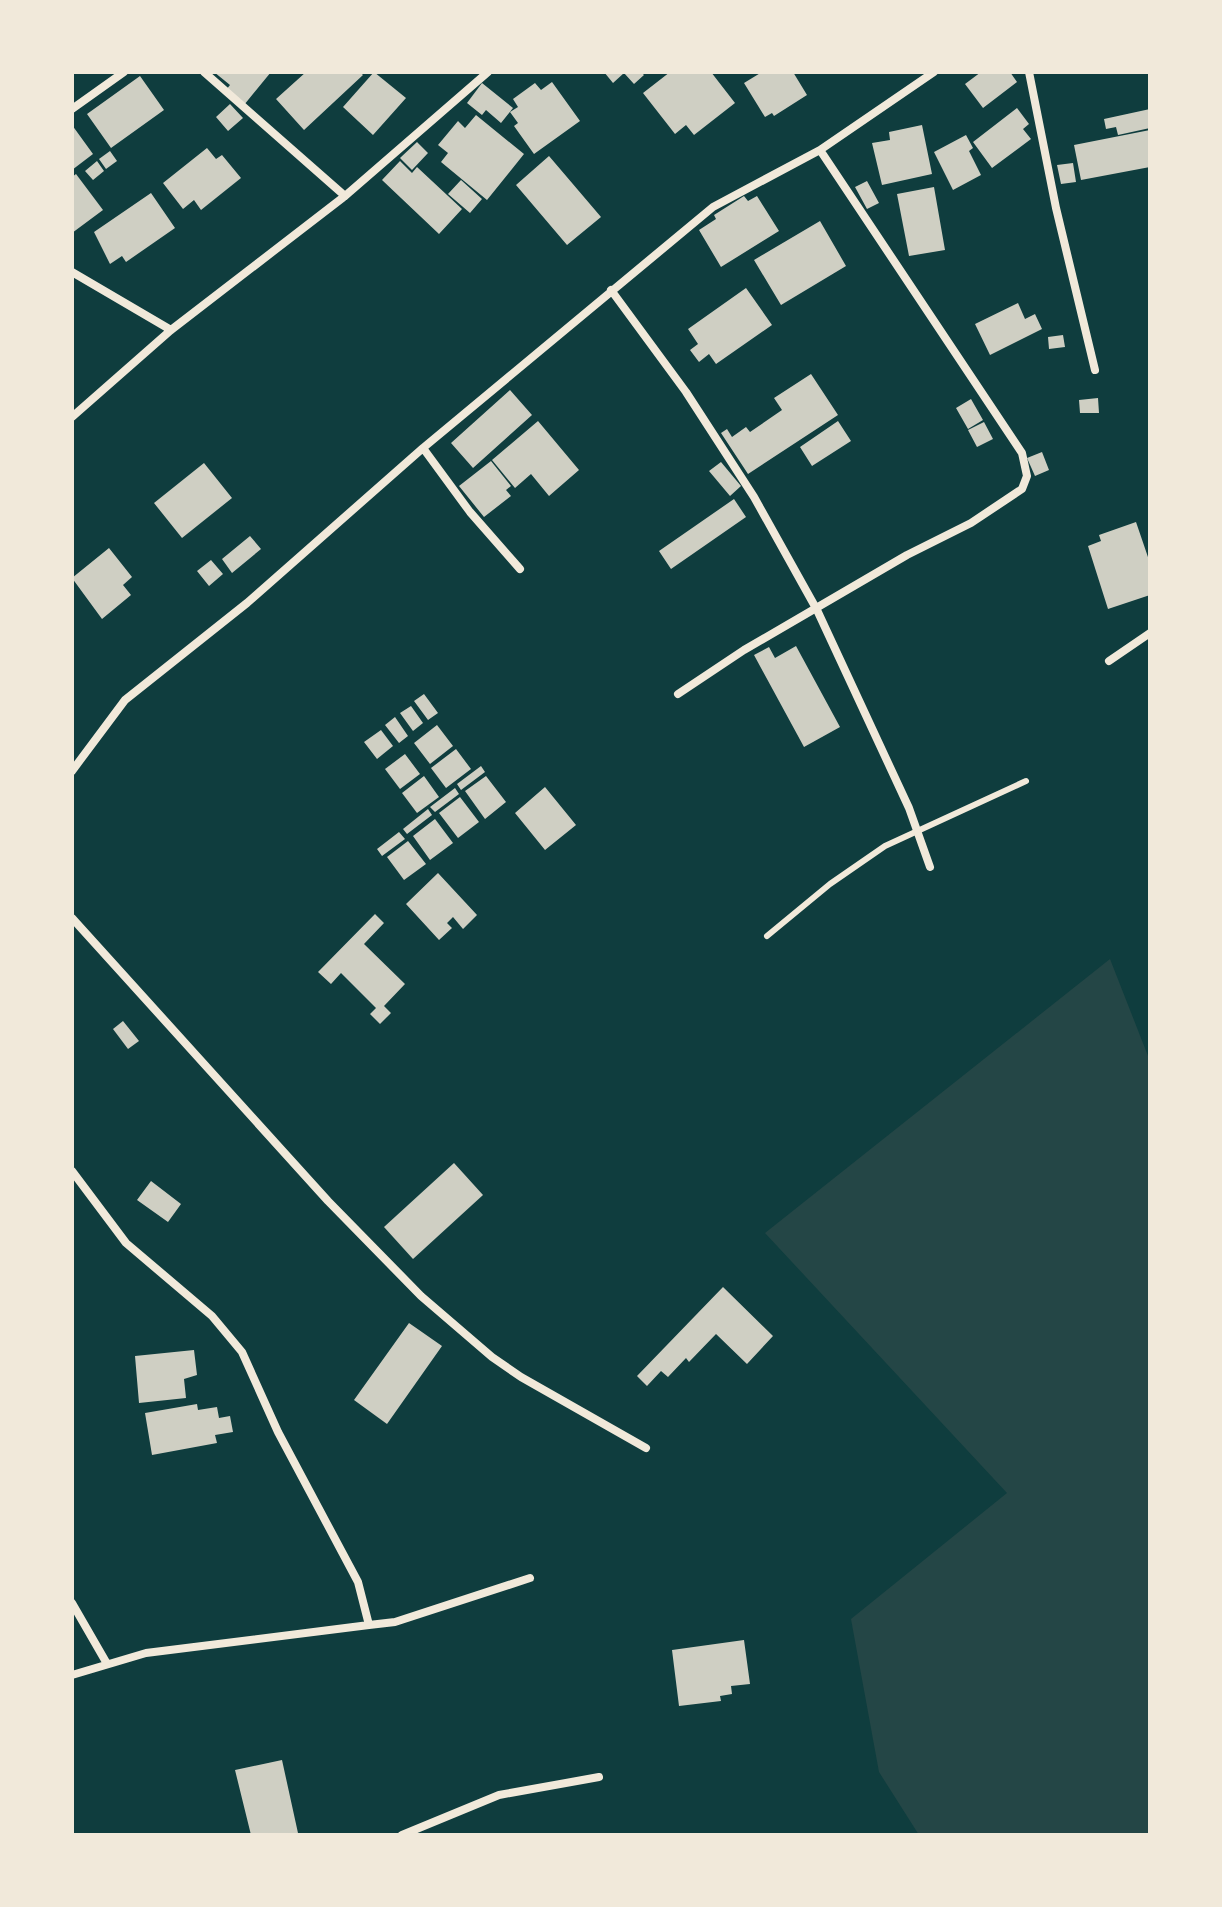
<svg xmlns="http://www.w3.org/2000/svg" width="1222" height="1907" font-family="'Sofia Sans Condensed',sans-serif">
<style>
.green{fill:#244646}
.building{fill:#cfcfc3}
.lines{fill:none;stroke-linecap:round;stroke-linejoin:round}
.service{stroke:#f1e9da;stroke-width:6}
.minor{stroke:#f1e9da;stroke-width:8}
</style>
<rect width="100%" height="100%" fill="#0f3d3e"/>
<path class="green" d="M1110,959l40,102v774h-231l-40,-63 -28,-153 156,-126 -242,-260z"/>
<path class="building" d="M214,72h57l-27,33 -18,-15 4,-5z
M306,72h54l3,3 -59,55 -28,-31z
M374,72l32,26 -33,37 -30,-28z
M604,72h37l3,3 -10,9 -10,-11 -11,10z
M670,72h41l24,31 -41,32 -8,-10 -11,9 -32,-41z
M762,72h31l14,23 -33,21 -2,-3 -7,4 -21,-34z
M981,72h29l7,10 -34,26 -18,-24z
M140,76l24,34 -53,38 -24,-34z
M552,82l28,39 -46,33 -20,-28 4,-3 -8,-11 8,-5 -5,-8 22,-16 6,7z
M482,83l31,25 -12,15 -15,-13 -4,5 -15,-12z
M230,104l13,14 -15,13 -12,-14z
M1017,108l12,16 -6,5 8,10 -39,29 -19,-26z
M1150,109v19l-32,7 -2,-8 -10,2 -2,-10z
M476,115l48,39 -37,46 -46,-38 7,-9 -10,-8 20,-24 7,7z
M72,125l21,29 -21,16z
M922,125l10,49 -50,11 -10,-42 18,-3 -1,-8z
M1150,130v37l-69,13 -7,-35z
M966,135l7,13 -4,3 12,24 -28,15 -19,-38z
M417,142l11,11 -16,17 -12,-12z
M207,148l9,11 6,-4 19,23 -40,32 -7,-10 -11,9 -20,-26z
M110,151l7,10 -11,8 -7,-10z
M549,156l52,61 -34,28 -51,-60z
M97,161l7,10 -11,9 -8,-9z
M400,161l12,12 5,-6 45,42 -23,25 -57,-54z
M1073,163l3,19 -15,2 -4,-19z
M76,174l27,36 -31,23v-56z
M461,180l21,19 -12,14 -22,-19z
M867,181l12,22 -12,6 -12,-22z
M934,187l11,63 -36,6 -12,-62z
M151,193l24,35 -49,34 -4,-6 -12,8 -16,-32z
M744,196l4,5 9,-5 22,35 -58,36 -22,-37 17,-11 -2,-4z
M820,221l26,45 -65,39 -27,-45z
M746,288l26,37 -56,39 -7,-10 -10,8 -9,-12 8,-6 -10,-15z
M1018,303l7,16 10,-5 7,15 -52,26 -15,-31z
M1063,335l2,12 -16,2 -1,-12z
M811,374l27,41 -90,59 -27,-41 6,-4 5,8 14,-10 4,5 32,-22 -8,-12z
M510,390l22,25 -59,53 -22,-25z
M1098,398l1,15h-19l-1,-13z
M971,399l12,21 -15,9 -12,-21z
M538,421l41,49 -30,26 -18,-22 -16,14 -23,-28z
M838,421l13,20 -39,25 -12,-19z
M984,422l9,17 -16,8 -9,-17z
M1042,452l7,18 -14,6 -8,-18z
M491,461l20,25 -5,4 5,6 -27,21 -25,-31z
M721,462l20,24 -11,10 -21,-25z
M204,463l28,35 -50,40 -28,-35z
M734,499l12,18 -75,52 -12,-18z
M1136,522l14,41v32l-42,14 -20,-63 13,-5 -2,-6z
M250,536l11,13 -29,24 -10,-14z
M109,548l23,29 -9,8 8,10 -29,24 -30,-41z
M211,560l12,14 -14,12 -12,-15z
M796,646l44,81 -36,20 -50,-92 15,-8 6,11z
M424,694l14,19 -10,7 -14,-19z
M411,706l12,17 -10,8 -13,-18z
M395,717l13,19 -9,7 -14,-18z
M437,725l16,21 -23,18 -16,-21z
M381,730l12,16 -16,13 -13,-17z
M456,749l15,20 -25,19 -15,-20z
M405,754l15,20 -20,15 -15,-20z
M481,766l4,6 -24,18 -4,-6z
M424,776l15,21 -22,16 -15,-20z
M486,776l20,26 -21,17 -20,-28z
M545,787l31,38 -31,25 -30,-37z
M455,788l4,6 -24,18 -5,-5z
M460,797l19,25 -21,16 -19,-25z
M428,809l4,6 -25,19 -4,-5z
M435,819l18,24 -23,17 -17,-24z
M399,832l6,7 -23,17 -5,-7z
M408,841l18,23 -22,16 -17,-23z
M438,873l39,42 -14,14 -10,-12 -6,6 5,5 -13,12 -33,-36z
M375,914l9,9 -20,21 41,40 -21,22 7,7 -11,11 -10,-10 6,-6 -35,-35 -10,11 -13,-12z
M123,1021l16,20 -11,8 -15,-20z
M454,1163l29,32 -70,64 -29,-32z
M151,1181l30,23 -13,18 -31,-22z
M723,1287l50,49 -26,28 -31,-30 -27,28 -3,-4 -18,19 -7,-6 -14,15 -10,-10z
M409,1323l33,23 -55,78 -33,-24z
M194,1350l3,25 -13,4 2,19 -47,5 -4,-47z
M197,1404l1,6 19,-3 2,11 11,-2 3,16 -18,3 2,8 -65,12 -7,-42z
M744,1640l6,44 -19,2 1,8 -12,2 1,5 -42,5 -7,-56z
M282,1760l16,73 -47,2 -16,-65z"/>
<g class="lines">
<path class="service" d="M767,936l63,-52 55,-38 141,-65"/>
<path class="minor" d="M204,72l141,124
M1029,72l27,136 39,162
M72,109l52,-37
M72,272l99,58
M611,290l75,102 68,105 63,113 92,198 21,59
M72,417l99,-87 174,-134 143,-124
M423,448l47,64 50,57
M1109,661l41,-28
M678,694l66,-44 163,-95 64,-32 51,-34 5,-13 -5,-23 -202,-303
M72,771l53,-71 122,-97 176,-155 290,-241 107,-57 114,-78
M72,918l256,283 93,95 71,61 29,20 125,71
M72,1171l54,72 86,73 30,36 36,80 80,150 11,43 -223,28 -74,22
M72,1603l34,59
M369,1625l26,-3 135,-44
M402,1835l97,-40 100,-18"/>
</g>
<rect width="1222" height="1907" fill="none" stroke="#f1e9da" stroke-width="148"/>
</svg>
